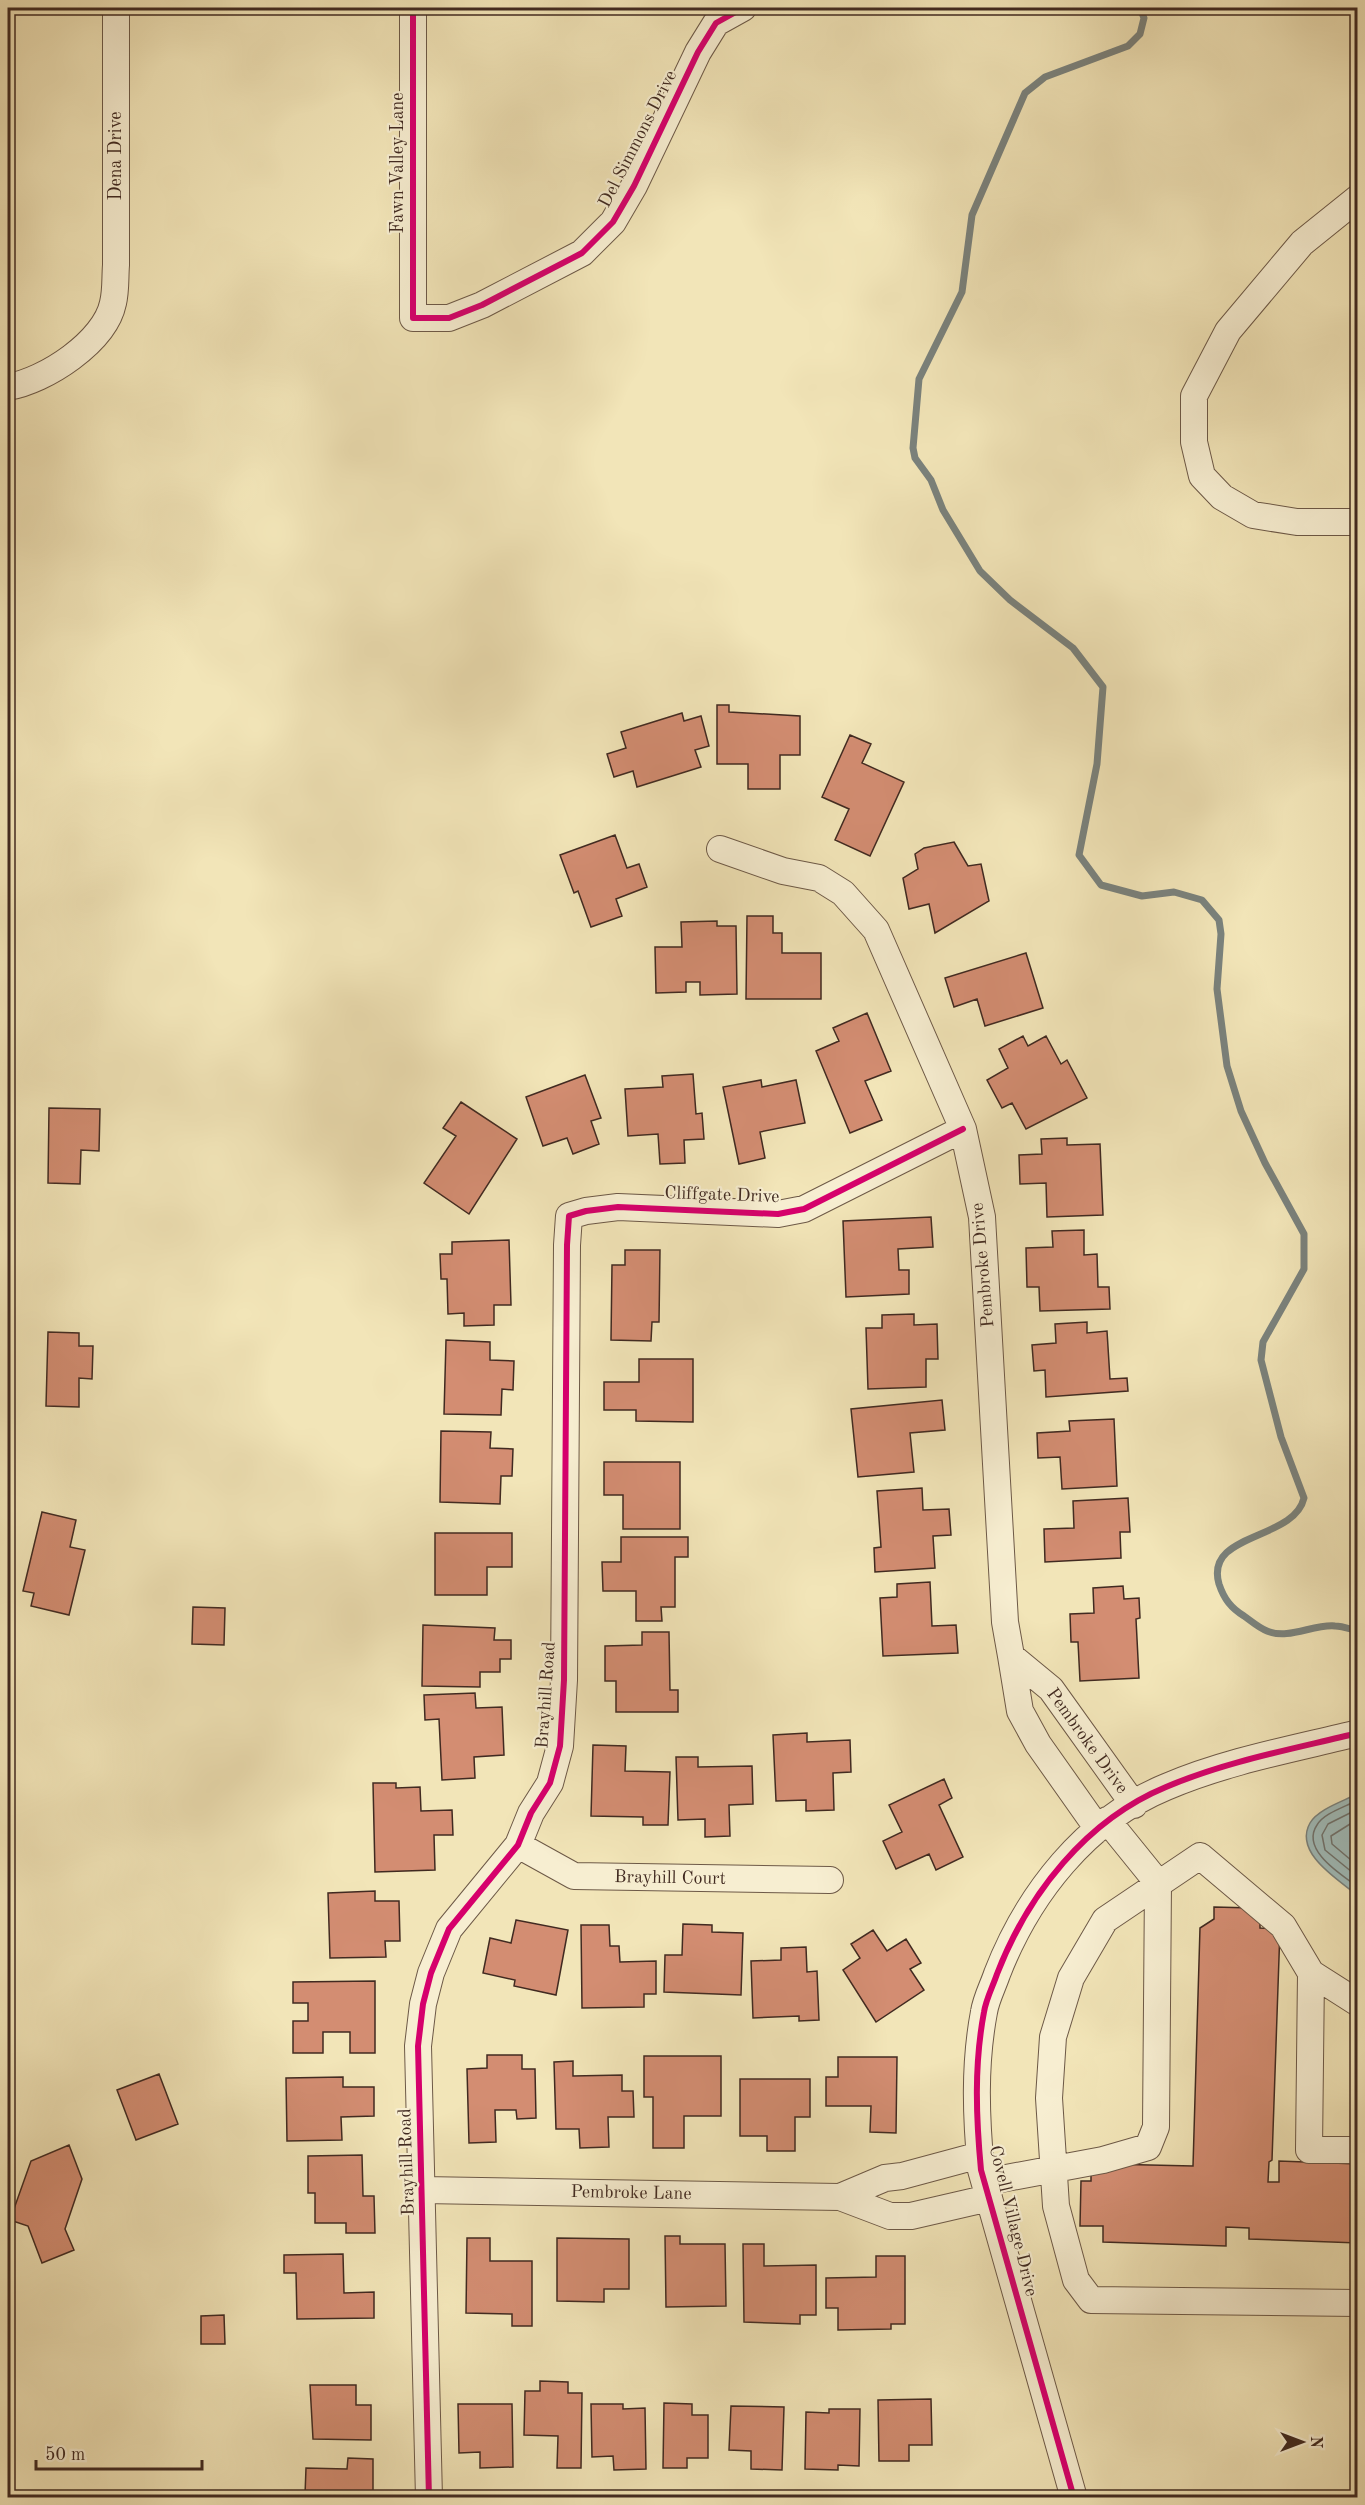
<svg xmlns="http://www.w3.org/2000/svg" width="1365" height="2505" font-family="'Old Standard TT',serif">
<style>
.water{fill:#a0bcba;stroke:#7a827d;stroke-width:1.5}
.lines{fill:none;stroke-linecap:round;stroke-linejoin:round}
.shore{stroke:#70736e;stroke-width:1.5}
.stream{stroke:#7a827d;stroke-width:7}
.building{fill:#d38d72;stroke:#412a21;stroke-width:1.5}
.minor-casing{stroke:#6d5947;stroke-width:28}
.minor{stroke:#f7eed1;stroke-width:26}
.cycleway-casing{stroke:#f7eed1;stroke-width:10}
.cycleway{stroke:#d6006c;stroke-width:6}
.labels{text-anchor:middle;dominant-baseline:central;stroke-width:4.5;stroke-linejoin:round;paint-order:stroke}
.street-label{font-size:18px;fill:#412a21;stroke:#f7eed1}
</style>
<rect width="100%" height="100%" fill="#f2e5b8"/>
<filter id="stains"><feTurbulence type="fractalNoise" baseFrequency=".00333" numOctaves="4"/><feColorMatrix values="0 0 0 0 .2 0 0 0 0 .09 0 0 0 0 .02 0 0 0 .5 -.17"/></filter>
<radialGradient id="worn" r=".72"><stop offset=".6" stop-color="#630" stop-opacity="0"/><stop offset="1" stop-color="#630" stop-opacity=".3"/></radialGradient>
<path class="water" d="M1357,1794v101c-18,-15 -64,-42 -47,-72 8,-14 34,-22 47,-29z"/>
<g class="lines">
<path class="shore" d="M1358,1800c-13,7 -34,13 -41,25 -17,25 25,50 41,62
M1358,1809l-30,15 -6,11 3,15 33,27
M1358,1819l-27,17 1,8 26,22"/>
<path class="stream" d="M1140,8l4,10 -4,16 -12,12 -83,31 -20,16 -53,122 -10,77 -43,87 -6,69 2,10 16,22 12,30 37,61 30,29 63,48 30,39 -6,77 -18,91 22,30 41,11 32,-4 28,8 17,20 2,14 -4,55 10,77 14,45 24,52 39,71v35l-41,73 -2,18 20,77 23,61c-10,43 -100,34 -85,86 5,15 12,24 25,32 7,5 15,12 23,15 22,9 46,-7 68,-5 7,0 15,3 23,5"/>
</g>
<path class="building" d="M717,705h12v7l71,4v39h-20v34h-32v-25h-31z
M682,713l2,8 17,-5 8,30 -14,4 6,17 -64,20 -4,-16 -19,6 -7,-23 19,-6 -5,-16z
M850,735l21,9 -9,19 42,19 -34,74 -35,-16 14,-31 -27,-12z
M615,835l12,33 12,-4 8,23 -31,12 6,17 -31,11 -13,-36 -4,2 -14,-38z
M954,842l14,24 13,-2 8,37 -54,32 -6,-29 -20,5 -6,-31 15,-9 -3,-15 9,-6z
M747,916h26v17h9v20h39v46h-75z
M717,921v5h19l1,68 -37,1v-13h-14v10l-30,1 -1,-46h27l-1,-25z
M1026,953l17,55 -58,18 -8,-27 -23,8 -9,-29z
M867,1013l24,58 -26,10 17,39 -32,13 -34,-82 23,-10 -6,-13z
M1023,1036l5,10 18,-10 15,28 6,-4 20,38 -61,31 -14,-26 -10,5 -15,-28 21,-12 -9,-19z
M693,1074l3,40 6,-1 2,26 -20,1 1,23 -25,1 -2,-30 -30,2 -3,-47 38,-2 -1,-11z
M585,1075l16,43 -10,3 8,23 -26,10 -6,-16 -24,8 -17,-49z
M761,1080l1,7 34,-7 9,43 -45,9 5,26 -26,6 -16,-77z
M461,1102l56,37 -48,75 -45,-31 32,-47 -13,-8z
M49,1108l51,1 -1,42 -18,-1 -1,34 -32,-1z
M1067,1138v7l33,-1 3,71 -56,2 -1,-34 -26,1 -1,-29 23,-1 -1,-15z
M931,1217l2,30 -35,2 1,21h10v24l-63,3 -3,-76z
M1084,1230v25l13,-1 1,33h11l1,22 -70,2 -1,-24h-12l-1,-39 27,-1 -1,-16z
M509,1240l2,65h-17v20l-30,1v-13l-16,1 -1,-35h-6l-1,-25h12v-12z
M625,1250h35l-1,72h-7l-1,19 -40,-1 1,-75h13z
M914,1314v11l23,-1 1,35h-12v28l-58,2 -2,-61h16v-13z
M1087,1322v11l20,-2 3,48 17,-1 1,13 -82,6 -1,-27 -11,1 -2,-26 24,-2 -1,-19z
M48,1332l31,1v13h14l-1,33 -13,-1v29l-33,-1z
M446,1340l44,2v18l24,1 -1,29 -11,-1 -1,26 -57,-1z
M639,1359h54v63l-57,-1v-11h-32v-28h35z
M942,1400l3,30 -35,3 4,39 -56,5 -7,-68z
M1114,1419l3,67 -55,3 -2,-32 -22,1 -1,-25 33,-2 -1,-10z
M441,1431l50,1 -1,16 23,1 -1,27h-11l-1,28 -60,-2z
M604,1462h76v67h-57v-34h-19z
M922,1488l1,22 26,-1 2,26 -18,1 2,32 -60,4 -1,-24 7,-1 -4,-56z
M1128,1498l2,34h-10l1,26 -76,4 -1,-33 30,-1 -1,-27z
M42,1512l34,8 -6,27 15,3 -16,65 -38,-9 3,-13 -11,-2z
M435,1533h77v34h-25v28h-52z
M621,1537h67v20h-13v50h-14l1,14h-26v-30h-33l-1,-29h19z
M930,1582l2,44 24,-1 2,28 -75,3 -3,-58 17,-1v-13z
M1123,1586l1,13 15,-1 1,20 -4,1 3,59 -59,3 -2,-39h-7l-1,-28 24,-1 -1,-25z
M193,1607l32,1 -1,37 -32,-1z
M423,1625l72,3 -1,12h17v19h-11v13h-20v15l-58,-1z
M642,1632h27l1,58h8v22h-62v-31h-11v-35l37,-1z
M475,1693l1,15 26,-1 2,48 -30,2 1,21 -33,2 -3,-61 -14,1 -1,-25z
M807,1733v9l43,-2 1,32 -18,1 1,37 -28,1v-11l-30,1 -3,-66z
M593,1745l33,1 -1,25 45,1 -2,53h-25v-8l-52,-1z
M676,1757h22v10l54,-1 1,38 -24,1 1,31 -25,1v-18l-27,1z
M944,1779l8,19 -13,7 24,52 -27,13 -7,-16 -33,15 -13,-28 19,-9 -13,-27z
M373,1783h23v5l24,-1 1,24 31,-1 1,25h-19l1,35 -60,2z
M375,1891v10h24l1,40h-15l1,16 -56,1 -2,-65z
M1214,1907l39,1 7,8v12l20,1 -8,231 -3,2 -1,20h11v-21l79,3v79l-109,-4v-11l-23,-1v19l-123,-4v-16h-23l1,-45h10v-5l15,-12 87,2 7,-238 14,-9z
M516,1920l52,10 -12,65 -42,-9 1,-6 -32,-7 7,-35 21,5z
M683,1924l29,1v7l31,1 -2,62 -77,-3 1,-37h17z
M581,1925h28l1,21h9l1,16 36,-1v33h-12v13l-62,1z
M873,1930l14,21 19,-12 15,24 -11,6 14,21 -48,32 -33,-52 17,-12 -9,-14z
M806,1947l1,25 10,-1 2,49 -20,1v-5l-46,2 -2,-57 30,-1v-12z
M375,1981v72h-25v-21h-27v21h-30v-32h15v-18h-15v-21z
M487,2055h35v14h13l1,49 -19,1 -1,-9h-21l1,32 -27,1 -2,-74 20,-1z
M644,2056h77v60h-37v32h-31v-51h-9z
M838,2057h59l-1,76 -26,-1 1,-26h-45v-29h12z
M573,2061v15l49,-1v16h11l1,26h-26l1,30 -29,1 -1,-19h-23l-2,-67z
M159,2074l19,50 -42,16 -19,-50z
M343,2077v10h31v29l-33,1 1,23 -55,1 -1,-63z
M740,2079h70v38h-15v34h-28v-15h-27z
M69,2145l13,34 -17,50 9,21 -32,13 -14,-37 -18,-6 21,-59z
M362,2155l1,41h11l1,37h-29v-10h-31v-30h-7v-37z
M665,2236h15v8h45l1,62 -60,1z
M467,2238h23v23h42v65h-20v-12l-46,-1z
M557,2238l72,1v50h-25v13l-47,-1z
M743,2244h21v22l52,-1v50h-16v9l-56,-2z
M343,2254l1,39 30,-1v26l-77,1 -1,-46h-12v-18z
M876,2256h29v68h-14v5l-53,1v-22h-12v-30l50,-1z
M224,2315l1,29h-24v-28z
M540,2381l28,1v11h14l-1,75h-24l1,-32 -34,-1 1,-44h15z
M310,2385h46v20h15v35l-58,-1z
M931,2399l1,46h-23v16h-30l-1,-61z
M664,2403l28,1v11h16v43h-21v10h-24z
M458,2404h54l1,63 -33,1v-16l-21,1z
M591,2404h32v5l22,-1 1,61 -32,1 -1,-14 -21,1z
M731,2406l53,1 -2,63 -31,-1v-18l-22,-1z
M829,2409h31l-1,57 -21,-1v5l-33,-1 1,-57 23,1z
M348,2458l25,1v33h-10v6h-48v-3h-10l1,-27 41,1z"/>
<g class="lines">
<g class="minor-casing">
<path id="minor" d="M413,8v310h36l33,-13 100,-52 31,-31 21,-36 64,-134 18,-29 27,-15
M1358,198l-56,45 -74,88 -34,65v46l8,34 20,21 31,18 44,7h61
M8,387c37,-6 97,-45 105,-84 3,-12 2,-25 3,-38v-257
M720,849l63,22 36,7 24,15 33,37 87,199 19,88 23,405 6,34
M1098,1829l-60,-85 -18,-33 -9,-55 40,33 83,116
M518,1845l56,31 256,4
M1311,1973l-2,177h49
M1358,2003l-47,-30 -28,-47 -83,-70 -95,64 -34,58 -18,59 -4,61 7,108 20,74 15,20 267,3
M980,2155l-78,21 -17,2 -45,19 50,19h21l78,-18
M985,2182l118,-22 45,-13 8,-20 2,-244 -51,-63
M423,2190l417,7
M429,2498l-11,-452 5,-42 8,-31 18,-44 69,-84 13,-32 19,-30 10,-37 4,-66 3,-435 2,-29 17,-5 32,-4 160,7 26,-5 159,-80
M1074,2498l-93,-328c-5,-53 -7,-105 3,-158 2,-13 9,-26 13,-38 31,-80 89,-154 169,-187 61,-26 127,-38 192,-54"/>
</g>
<use href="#minor" class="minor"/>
<g class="cycleway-casing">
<path id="cycleway" d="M413,8v310h36l33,-13 100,-52 31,-31 21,-36 64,-134 18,-29 27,-15
M429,2498l-11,-452 5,-42 8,-31 18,-44 69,-84 13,-32 19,-30 10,-37 4,-66 3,-435 2,-29 17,-5 32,-4 160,7 26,-5 159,-80
M1074,2498l-93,-328c-5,-53 -7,-105 3,-158 2,-13 9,-26 13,-38 31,-80 89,-154 169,-187 61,-26 127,-38 192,-54"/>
</g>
<use href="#cycleway" class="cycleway"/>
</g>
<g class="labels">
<g class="street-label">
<text transform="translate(638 139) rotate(-63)">Del Simmons Drive</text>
<text transform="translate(116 156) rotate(-90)">Dena Drive</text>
<text transform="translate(398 163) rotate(-90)">Fawn Valley Lane</text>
<text transform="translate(722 1195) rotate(2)">Cliffgate Drive</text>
<text transform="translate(983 1265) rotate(-95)">Pembroke Drive</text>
<text transform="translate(546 1695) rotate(-86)">Brayhill Road</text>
<text transform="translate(1087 1741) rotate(54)">Pembroke Drive</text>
<text transform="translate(670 1878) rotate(1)">Brayhill Court</text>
<text transform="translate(407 2162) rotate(-92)">Brayhill Road</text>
<text transform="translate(631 2193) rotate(1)">Pembroke Lane</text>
<text transform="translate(1013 2221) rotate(76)">Covell Village Drive</text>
</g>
</g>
<rect width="1365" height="2505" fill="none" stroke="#f2e5b8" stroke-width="30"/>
<rect x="9" y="9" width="1347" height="2487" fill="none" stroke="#412a21" stroke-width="3"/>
<rect x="15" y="15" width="1335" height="2475" fill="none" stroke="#412a21" stroke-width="1.5"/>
<g transform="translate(1302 2442) rotate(90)" stroke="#f7eed1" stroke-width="4.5" paint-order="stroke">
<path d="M0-4.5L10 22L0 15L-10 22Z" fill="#412a21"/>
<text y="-9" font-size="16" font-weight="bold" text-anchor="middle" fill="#412a21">N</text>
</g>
<path d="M36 2460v9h166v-9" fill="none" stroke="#412a21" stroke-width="3"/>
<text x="45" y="2460" font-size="18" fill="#412a21" stroke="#f7eed1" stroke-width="4.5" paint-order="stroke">50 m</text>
<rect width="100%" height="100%" filter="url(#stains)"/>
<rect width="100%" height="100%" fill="url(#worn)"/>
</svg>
